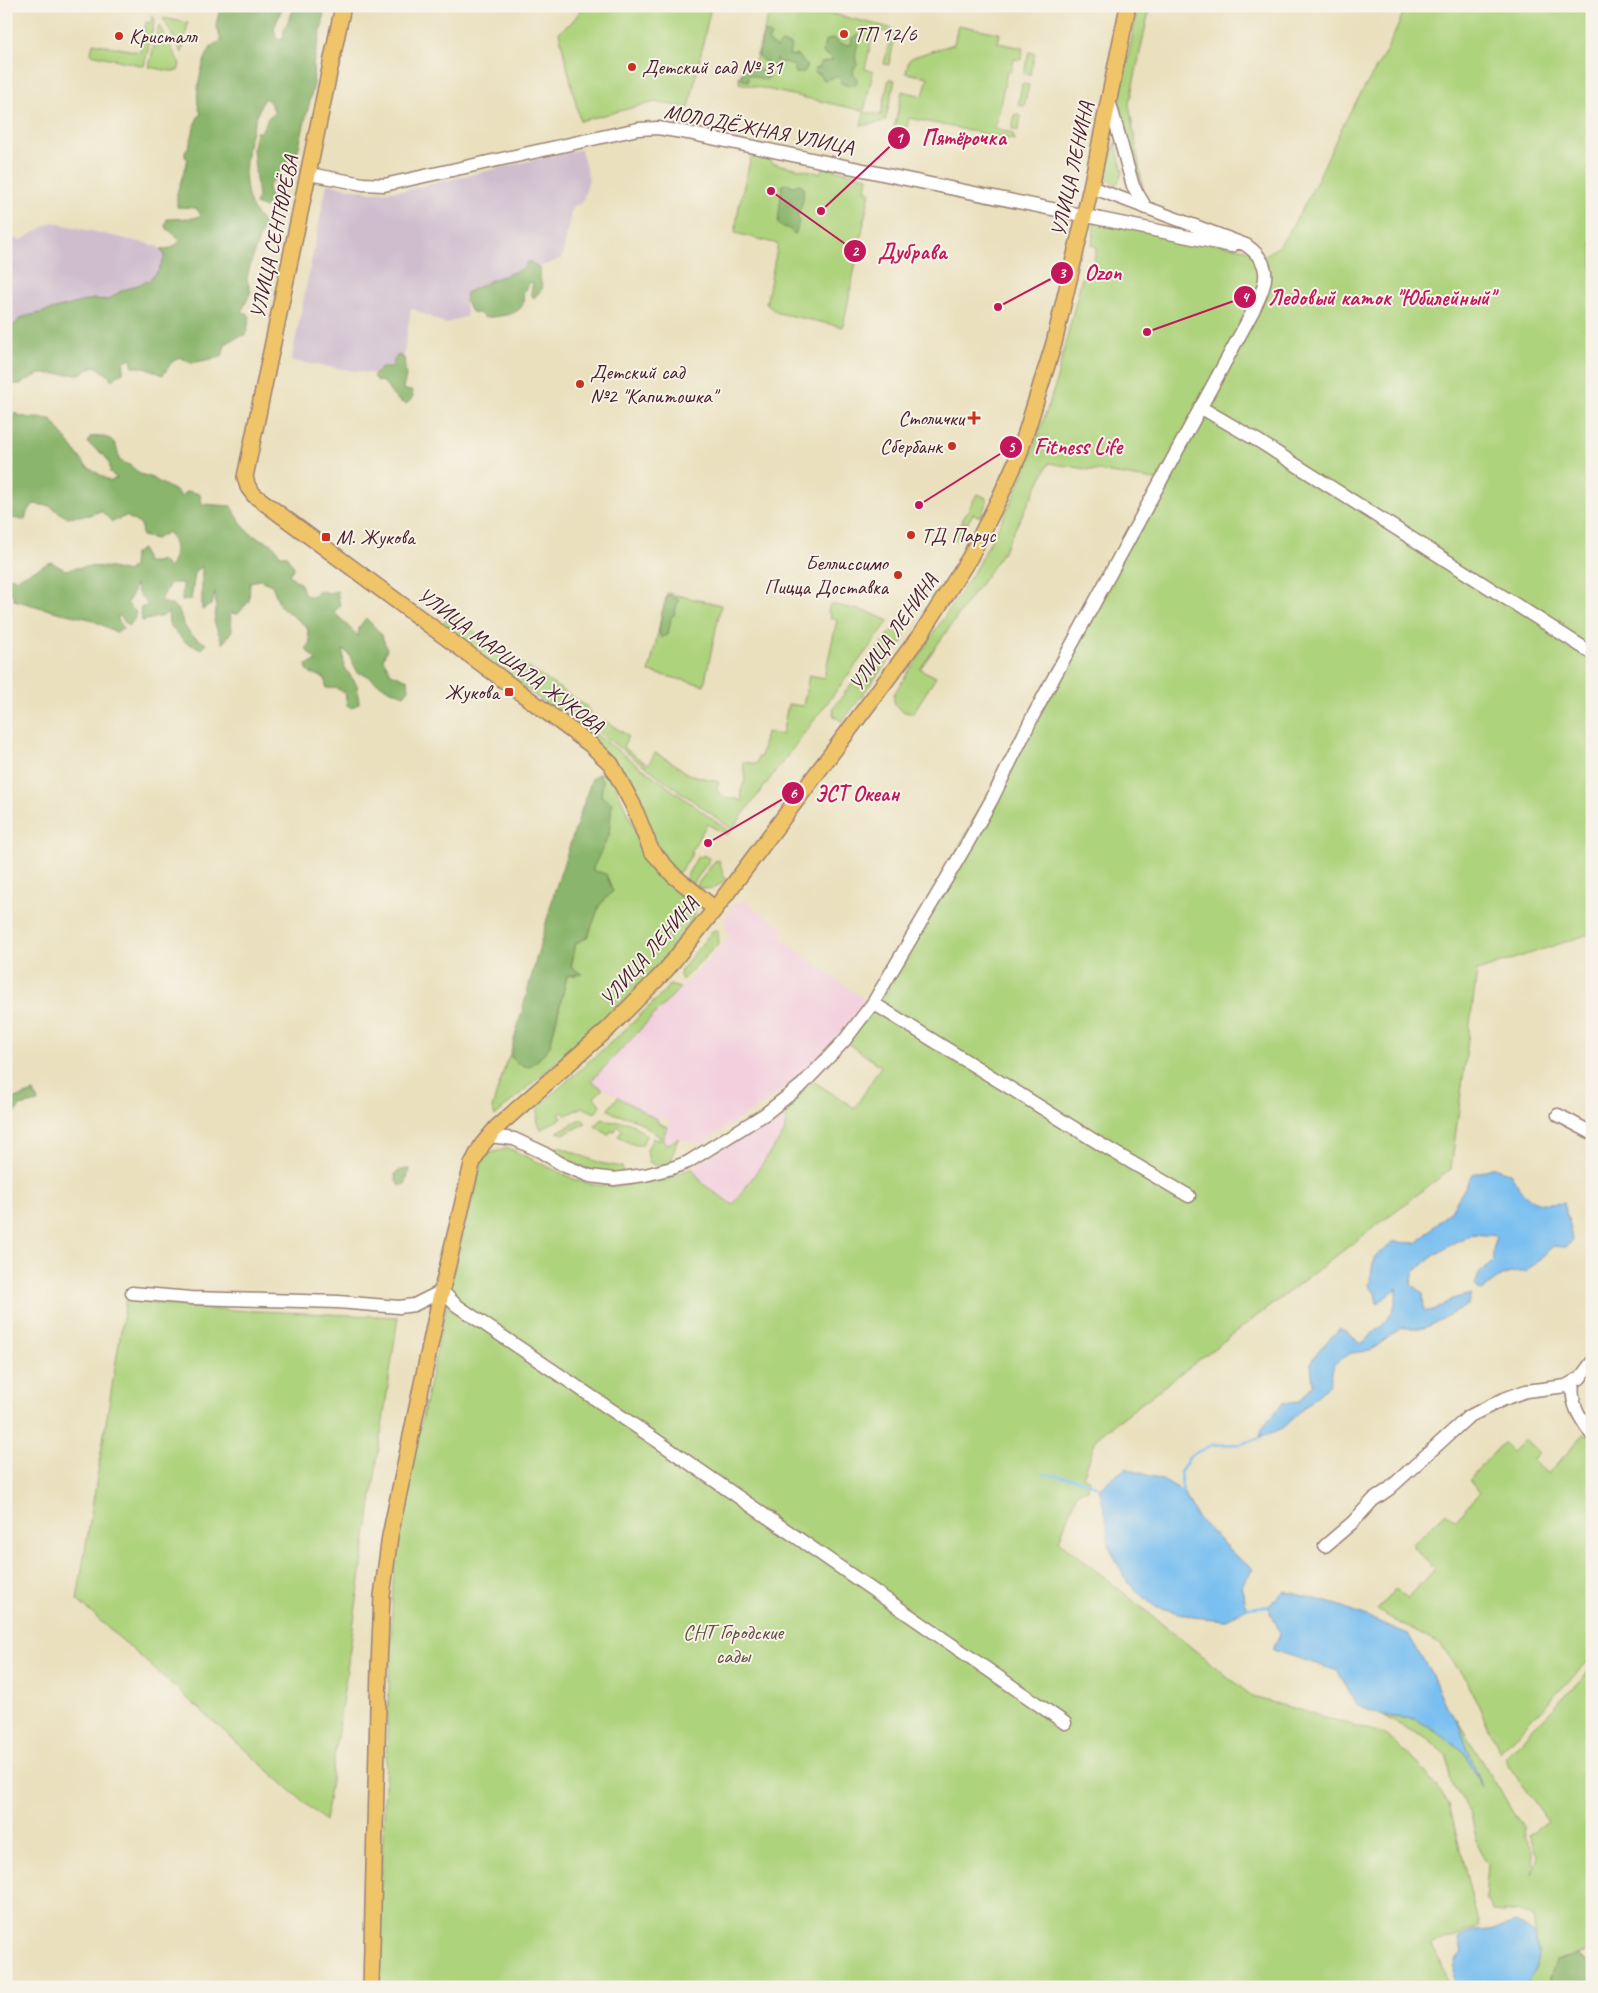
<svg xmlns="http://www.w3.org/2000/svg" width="1598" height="1993" font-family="Caveat,sans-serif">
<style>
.built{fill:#f3cfde}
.industrial{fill:#cfbdce}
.green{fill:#aed37d;stroke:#7c7954}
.forest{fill:#8ab56c;stroke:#6a6a4c}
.water{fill:#79bff0;stroke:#626f8e}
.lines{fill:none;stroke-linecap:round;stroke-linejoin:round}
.stream{stroke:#79bff0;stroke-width:2.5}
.minor-casing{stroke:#9a8074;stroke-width:15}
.major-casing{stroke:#9a8074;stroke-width:18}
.minor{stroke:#fff;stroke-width:12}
.major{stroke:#f0c469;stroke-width:15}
.poi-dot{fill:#c8321e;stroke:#f7f3e8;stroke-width:2}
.labels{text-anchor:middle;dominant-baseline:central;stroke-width:4;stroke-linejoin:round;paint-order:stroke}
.poi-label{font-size:21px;fill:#4a1f2b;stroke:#f7f3e8;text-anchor:start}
.street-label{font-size:21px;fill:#4a1f2b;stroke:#f7f3e8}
.park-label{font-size:21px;fill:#634c40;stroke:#f7f3e8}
.leader{fill:none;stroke:#c2185b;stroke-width:2}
.callout-dot{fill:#c2185b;stroke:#f7f3e8;stroke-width:2}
.mark-label{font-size:15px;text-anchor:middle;font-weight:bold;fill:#fff}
.callout-label{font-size:22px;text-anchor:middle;font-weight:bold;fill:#c2185b;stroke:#f7f3e8;stroke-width:4;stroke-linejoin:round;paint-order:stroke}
</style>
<rect width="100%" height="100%" fill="#f7f3e8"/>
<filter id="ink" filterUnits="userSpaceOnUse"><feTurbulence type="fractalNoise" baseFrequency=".02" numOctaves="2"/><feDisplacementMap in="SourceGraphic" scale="10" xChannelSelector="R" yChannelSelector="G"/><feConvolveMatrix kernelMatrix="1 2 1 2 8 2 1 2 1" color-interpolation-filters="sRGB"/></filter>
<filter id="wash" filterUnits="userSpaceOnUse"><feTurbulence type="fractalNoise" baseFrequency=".0096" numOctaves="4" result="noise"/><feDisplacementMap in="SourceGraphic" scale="20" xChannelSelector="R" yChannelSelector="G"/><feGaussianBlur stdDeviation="1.12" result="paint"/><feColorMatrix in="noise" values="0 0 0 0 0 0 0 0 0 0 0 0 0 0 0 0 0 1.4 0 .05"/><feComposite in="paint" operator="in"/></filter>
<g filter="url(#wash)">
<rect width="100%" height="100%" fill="#eae0be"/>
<path class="built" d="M747,901l10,10 25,16 1,13 83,61 -18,25 -36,38 -48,39 -63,41 -25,-6 -7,6 -7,-4 8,-18 -10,-6 -2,4 -67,-39 139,-144 -4,-9 -2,-10 10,-14z
M788,1105l-4,28 -51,72 -30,-21 -11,-16 75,-47z"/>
<path class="industrial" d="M581,149l8,30 -7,24 -10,4 -10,51 -98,40 3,18 -22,8 -34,-16 -11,70 -109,-17 36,-177 45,8 33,-2z
M52,222l105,24 4,3 4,7 -7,15 -10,10 -27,10 -13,9 -15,-1 -72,19 -5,6 -10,3v-90l15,3z"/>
<path class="green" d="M584,6h127l-22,102 -34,-6 -75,19 -21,-89 13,-10z
M771,6h28l92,22 5,4 -7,33 -5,-1 7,-31 -17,-4 -9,40 8,3 -9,39 -125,-28c0,-10 6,-16 15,-18z
M1138,6h12l-21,98 14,86 -25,-69v-13z
M1405,6h187v927l-115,38 -26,198 -354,268 -14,40 6,2 -1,10 -11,3 -18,49 194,156 132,37 34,31 30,39 30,123 -48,18 10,18 8,24h-1072l16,-405 5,-55 60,-273 26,-99 24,-7 68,32 18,5 25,1 48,-7 25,-11 11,16 30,21 51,-72 4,-28 25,-24 42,27 26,-42 -37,-25 29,-38 287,-522 -111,-18 -46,89 -83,117 16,8 -23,36c-12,0 -21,-7 -19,-19l79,-121 38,-70 21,-50 23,-67 27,-109h4l2,-9h4l5,-21 -5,-2 3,-26 160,32 6,6c9,-4 18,-10 23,-18 24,-35 40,-74 58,-112 20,-39 51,-79 63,-121z
M152,15l3,4 -11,47 -53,-12 2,-11 47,9 6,-30 4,1z
M163,18l25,5 -6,30z
M159,25l21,39 -2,7h-8l-21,-4z
M958,25l42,8 -2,10 25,5 -2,12 -7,-1 -3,13 -4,-1 -12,58 17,4 3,7 -106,-22 -6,27 -12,-2 11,-52 21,5 5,-19 -22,-4 3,-13 4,-3 41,-13z
M1029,52l6,1 -5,22 -6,-2z
M889,79l6,1 -10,41 -24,5 3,-14 17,3z
M1022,84l7,1 -5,21 -6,-1z
M1015,114l6,2 -3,15 -6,-2z
M1115,142l8,30 -6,12 -9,-4 -2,-4z
M752,153l18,4 1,6 49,10 4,-6 44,10 -2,14 4,1 -27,135 -65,-14 -12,-9 12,-60 -43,-11 4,-27z
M977,494l8,3 2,5 -7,15 -7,-3 -6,9 -5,-2z
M961,522l5,3 -9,16 -5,-3z
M931,576l2,6 -12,19h-2l4,-8 -1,-6 4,-1v-8z
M667,593l54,12 -17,80 -55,-13z
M830,604l38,8 21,9 -157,208 -137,-99 3,-7 6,-3 24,16 -5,11 25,18 7,-12 17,9 16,12 31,8 -3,7 5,6 12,5 1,-2 8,3 -1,-10 4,-11 -2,-18 14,2 1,-7h3l5,-25 16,3 6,-31 15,2 6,-31 15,3 13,-58 -7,-2 1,-4 -3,-1z
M452,617l134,89c6,9 8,19 -2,26l-140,-104v-7z
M896,625c8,4 10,9 6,17l-60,80 -9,-7 1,-8z
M594,733l136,99 -3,3 -20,-11 -16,27 2,2 -15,21 -9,-9 -76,-125z
M609,772l39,86 16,19 31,24v13l-5,9 -22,32 -41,44 -132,117 -3,-8 14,-45 4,-8 8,9 32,-18 17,-70 14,-2 -10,-7 5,-24 12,-6 11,-31 13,-15 -21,-21 18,-35 -8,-39 2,-15 -5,-7z
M703,855l7,4 -17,25 -8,-5 13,-23 3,1z
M719,860l6,20c-8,8 -19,12 -29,6l19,-25z
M715,930l3,1 1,12 -37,37 -2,-5 1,-5 31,-39z
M669,985l11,3 -89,93 12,8 -9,8 7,9 -6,7 -13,-6 -16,8 -3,-3 -4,2 3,4 -21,11c-5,-8 -4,-14 -2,-23l88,-78 36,-35z
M618,1097l40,23 -1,2 10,5 -5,13 7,4 9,-6 -8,26 -13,2 -8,-4 -2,-12 6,-12 5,3 2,-4 -25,-18 -20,-5 -7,-5z
M581,1118l5,5 -22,11 -7,-2 20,-10z
M603,1118c11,7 12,2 23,4 6,1 16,9 20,14l-4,9c-10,1 -16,-4 -24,-9l4,-6 -4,-4 -4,6 -3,-1 -3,4 -13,-9z
M556,1147h4l40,16 22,4 1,5c-18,10 -55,-11 -70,-20z
M126,1300l84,9 188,8 -73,504 -248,-221z
M1584,1434l8,1v222l-92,95 -32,-69 -26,-37 -66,-36 19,-20 13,8 26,-29 -22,-24 34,-33 9,8 25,-27 -11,-14 34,-36 9,9 13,-13 14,14 -7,7 16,14z
M1592,1668v283l-36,9 -9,27h-27l15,-15 3,-19 -5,-35 -14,-7 -15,2 -11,-1 -8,-15 3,-32 -9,-15 -8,-35 -22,-37 -2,-22 -20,-17 -44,-23 33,3 34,21 13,10 17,32 -23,-62 66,108 1,9 9,14 -1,24 6,-20 -10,-20 19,-14 -40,-58 -2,-6z"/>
<path class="forest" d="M221,6h62l-9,22 2,9 7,3 1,-10 11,-24h29l-1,17 -10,42 1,19 -16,66 -30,37 2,10 -5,11 -10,-4 3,-6 -5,-50 3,-16h5l7,-14 7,-6 -6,-11 -5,-3c-14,31 -26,74 -13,107 3,7 9,14 13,19 -3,8 -17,49 -17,55 0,3 3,9 4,12l-9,20 8,5 -4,19 -8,2 -13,7 -3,13 -31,6 -12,-6 -8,6 -8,12 -18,-8h-12l-2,-9 -7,3 -1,11 -11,8 -5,-6 -12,-8 -16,8h-40l-19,10 -14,1v-58l10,-3 4,-6 73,-19 15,1 13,-9 27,-10 10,-10 7,-15 -4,-7 11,-1 9,-8 -16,-13 2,-8 27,-1 7,-3 -5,-7 -19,-1v-14l11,-34 -3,-2v-6c10,-10 6,-27 16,-38 -9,-13 1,-58 13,-69 1,0 6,-2 7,-3l-5,-17z
M765,32l6,4 -3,5 8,7 6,-5 8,2 1,3 -2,7 9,1 9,10 -4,7h-8l-1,-7 -10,-4 -6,1 -2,-4 -3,8 -4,-1 -2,-4 -4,-1 -5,-6 3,-6v-9z
M859,35l3,2c-6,9 -8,18 -5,28l-4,5 1,5 3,4v5c-7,3 -10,2 -16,-1v-4c-6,-5 -9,0 -16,1l-4,-2 -1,-4h-4l-2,-5 6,-2v-4l13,-3 -1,-2 -9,-5 2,-12 9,-3 6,6 11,1 1,-7z
M749,67l18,5 2,6 -4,2 -14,-5 -3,2v4l-9,-2v-2z
M786,184l7,2 7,-2 3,2c2,8 -1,22 -6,29l2,6 -3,12 -2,1 -6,-6 -7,-1 -3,-3 4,-39z
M527,262h4l10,8 -2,6 4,12 -9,10 -3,-4 2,-11 -3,-1 -7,12c5,23 -23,21 -38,24l-6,-5h-6l-4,-4 -1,-5 -3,-2 1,-9 28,-14 31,-11z
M398,355l6,3 2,19 -3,11 2,2 7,1 1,7 -7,6c-11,-3 -16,-12 -22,-22l-7,-1 -4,-5 8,-8h11l2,-8z
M15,413c10,7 24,4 36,6l35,47 24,15 7,-3 -7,-5c1,-18 -10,-19 -22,-30l2,-6c21,-2 27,3 29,23l12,6 9,8 10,3 29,16 2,5 6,-7 13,3 2,10 29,2c7,11 13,25 25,31 13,7 15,2 24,18h6l8,12 -5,8 12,9 4,11 9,2 3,-7 12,3 8,-2 3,15 -6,6 24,24 1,-9 7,-9 15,16 6,15 -4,10 8,14 17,7 1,9 -5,6c-10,-4 -19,-7 -28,-13 -7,-5 -8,-8 -18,-9l-10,-20 -5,-3 1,17 13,18 2,18 -7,5 -5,-3 -2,-12 -9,-5h-10l-1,-10 -17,-6 -2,-7 11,-4 -11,-11 4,-8 -3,-15 -27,-21 -8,-21 -12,-5 -10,2 -1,19 -11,13 -8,-1 2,17 -9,14 -9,-22 2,-15 -1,-15 -3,12 -10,6v-44l-7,7 -4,27 -9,1 1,-16 -3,-2h-10l-10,19c27,4 16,16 29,30 4,5 11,8 17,12l-4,5 -17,-7 -16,-18 -1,-12 -5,4 -21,5 -2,-13 8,-3 -10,-12 -3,-9 -3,11 -5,8 9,9 -2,8 -6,6 -8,-10 -3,1 6,12 -7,3 -26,-13 -33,-7 -43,-12 -1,-5 -4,-3 -2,4 4,15h-5v-33l4,-1 6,2 35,-17 14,8c26,-5 37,-5 63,2l5,-6 1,-12 8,-5 4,13h9l6,-2 8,8c8,-13 8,-24 -1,-36l-12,7 -14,-3 -1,-11 -15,-9 -14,6 -11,-11 -12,4 -23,2 -16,-11 -16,-2 -7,8 -2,8 -14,-2 1,-7 -6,-6v-87z
M668,595l11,4 -5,16 -4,4 1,1 -3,14 -7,4c-5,-8 3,-35 7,-43z
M598,774l5,7 -2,15 11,7 -3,32 -17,35 14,4 7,17 -14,15 -11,31 -12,6 -5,24 11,7 -15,2 -17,70 -11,13 -10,8 -11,-3 -8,-9 45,-165 37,-112z
M34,1092l4,10 -18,4 -14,18v-23z
M409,1169l-3,14 -6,3 -4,-5 -1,-7 5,-4z
M1577,1955l15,9v23h-45l9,-27z"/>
<path class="water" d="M1495,1167l15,6c16,26 21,33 54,30 2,13 8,25 9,38l-8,6 -12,-1 -27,26c-22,-1 -29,6 -45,20l-6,-7 4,-11 14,-14v-10l4,-14 -24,-2 -18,8 -24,16 -17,14 -3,12 12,10 1,17h10l19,-12 18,-5 -3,11 -43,23h-24l-31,23 -19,2 -17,11 -5,21 -47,43 -22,10 2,-10 21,-25 17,-2 13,-16 -2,-22 8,-13 21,-22 21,15c22,-17 35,-26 36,-55l-20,16 -2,-11 -6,-7 5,-28 19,-16 24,1 35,-34 21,-35z
M1126,1468l36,12 21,12 15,27 40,39 15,11 -12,17 6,22 -22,12 -32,-3 -39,-11 -27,-24 -18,-36 -3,-30 -7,-28z
M1284,1591l54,14 70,29 23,39 13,29 13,18 25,67 -19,-37 -47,-31 -33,-3 -27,-11 -18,-34 -65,-21 7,-17 -12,-27z
M1515,1922l20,13 3,18 -3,19 -15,15h-65c-2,-14 -2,-24 7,-35l-3,-15 15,-6 17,-1z"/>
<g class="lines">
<path class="stream" d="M1043,1474c21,2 38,4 56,14
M1183,1492l-3,-19 10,-17 21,-11 30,-1 19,-6
M1247,1608l21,-2"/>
</g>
</g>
<g filter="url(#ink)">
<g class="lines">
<g class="minor-casing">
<path id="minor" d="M1109,100l24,86 13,22
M309,174l54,10 21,1 254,-56 20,-1 30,5c181,38 363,77 544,113
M1200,407l60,35 332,211
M873,1003l227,141 89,52
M1558,1115l34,18
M489,1136l25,3 26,12 25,15 25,10 24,3 31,-4 27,-7 16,-6 77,-48 37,-29 42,-44 29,-38 94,-159 25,-45 41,-83 220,-405c13,-27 22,-46 -7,-66l-155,-58
M132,1293l59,5 147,4 61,5 15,-2 28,-14 14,14 200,135 409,283
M1573,1382c-3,22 7,36 19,53
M1325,1546l28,-24 20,-22 16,-11 79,-72 36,-18 22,-8 40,-5 14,-8 12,-16"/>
</g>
<g class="major-casing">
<path id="major" d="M343,6l-98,471 3,10 6,8 16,12 321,238 20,19 22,41 18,45 22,25 42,34
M371,1987l8,-320 3,-71 8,-60 50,-238 32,-134 10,-19 15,-18 112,-99 57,-58 49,-61 206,-275 49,-77 30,-60 19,-42 35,-112 37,-156 37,-181"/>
</g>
<use href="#minor" class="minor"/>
<use href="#major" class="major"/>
</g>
</g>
<g class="poi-dot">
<circle cx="844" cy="34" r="5"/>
<circle cx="119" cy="36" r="5"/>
<circle cx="632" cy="67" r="5"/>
<circle cx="580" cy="384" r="5"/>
<path d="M971.5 410.5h5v5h5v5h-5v5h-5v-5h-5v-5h5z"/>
<circle cx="952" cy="446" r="5"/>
<circle cx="911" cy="535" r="5"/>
<rect x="321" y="532" width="10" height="10" rx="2.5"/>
<circle cx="898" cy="575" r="5"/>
<rect x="504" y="687" width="10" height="10" rx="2.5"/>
</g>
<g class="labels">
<g class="poi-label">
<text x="854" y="34">ТП 12/6</text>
<text x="129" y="36">Кристалл</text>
<text x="642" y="67">Детский сад № 31</text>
<text x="590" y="372">Детский сад<tspan x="590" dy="24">№2 "Капитошка"</tspan></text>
<text x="964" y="418" text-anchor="end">Столички</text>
<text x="942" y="446" text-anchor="end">Сбербанк</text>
<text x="921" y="535">ТД Парус</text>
<text x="336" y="537">М. Жукова</text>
<text x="888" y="563" text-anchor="end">Беллиссимо<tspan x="888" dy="24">Пицца Доставка</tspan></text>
<text x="499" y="692" text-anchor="end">Жукова</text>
</g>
<g class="street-label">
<text transform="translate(759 129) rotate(11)">МОЛОДЁЖНАЯ УЛИЦА</text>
<text transform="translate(1072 169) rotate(-78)">УЛИЦА ЛЕНИНА</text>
<text transform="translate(274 237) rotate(-78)">УЛИЦА СЕНТЮРЁВА</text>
<text transform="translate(893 632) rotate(-55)">УЛИЦА ЛЕНИНА</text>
<text transform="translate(511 660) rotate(37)">УЛИЦА МАРШАЛА ЖУКОВА</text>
<text transform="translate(649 951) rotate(-49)">УЛИЦА ЛЕНИНА</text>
</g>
<g class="park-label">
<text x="733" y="1632">СНТ Городские<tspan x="733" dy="24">сады</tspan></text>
</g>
</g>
<path class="leader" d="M821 211L899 138M771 191L855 251M998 307L1062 273M1147 332L1245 297M919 505L1011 447M708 843L793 793"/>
<g class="callout-dot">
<circle cx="821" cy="211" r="5"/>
<circle cx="771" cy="191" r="5"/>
<circle cx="998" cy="307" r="5"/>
<circle cx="1147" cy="332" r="5"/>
<circle cx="919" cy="505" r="5"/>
<circle cx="708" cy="843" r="5"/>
<circle cx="899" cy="138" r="12"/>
<circle cx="855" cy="251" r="12"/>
<circle cx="1062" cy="273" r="12"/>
<circle cx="1245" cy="297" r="12"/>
<circle cx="1011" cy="447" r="12"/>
<circle cx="793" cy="793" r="12"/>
</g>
<g class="mark-label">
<text x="899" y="143">1</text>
<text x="855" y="256">2</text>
<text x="1062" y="278">3</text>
<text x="1245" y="302">4</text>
<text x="1011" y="452">5</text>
<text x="793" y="798">6</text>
</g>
<g class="callout-label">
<text x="964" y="145">Пятёрочка</text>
<text x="912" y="259">Дубрава</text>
<text x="1103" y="280">Ozon</text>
<text x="1381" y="305">Ледовый каток "Юбилейный"</text>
<text x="1078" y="454">Fitness Life</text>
<text x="857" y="801">ЭСТ Океан</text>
</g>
<rect width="1598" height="1993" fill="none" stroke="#f7f3e8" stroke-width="25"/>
</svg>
